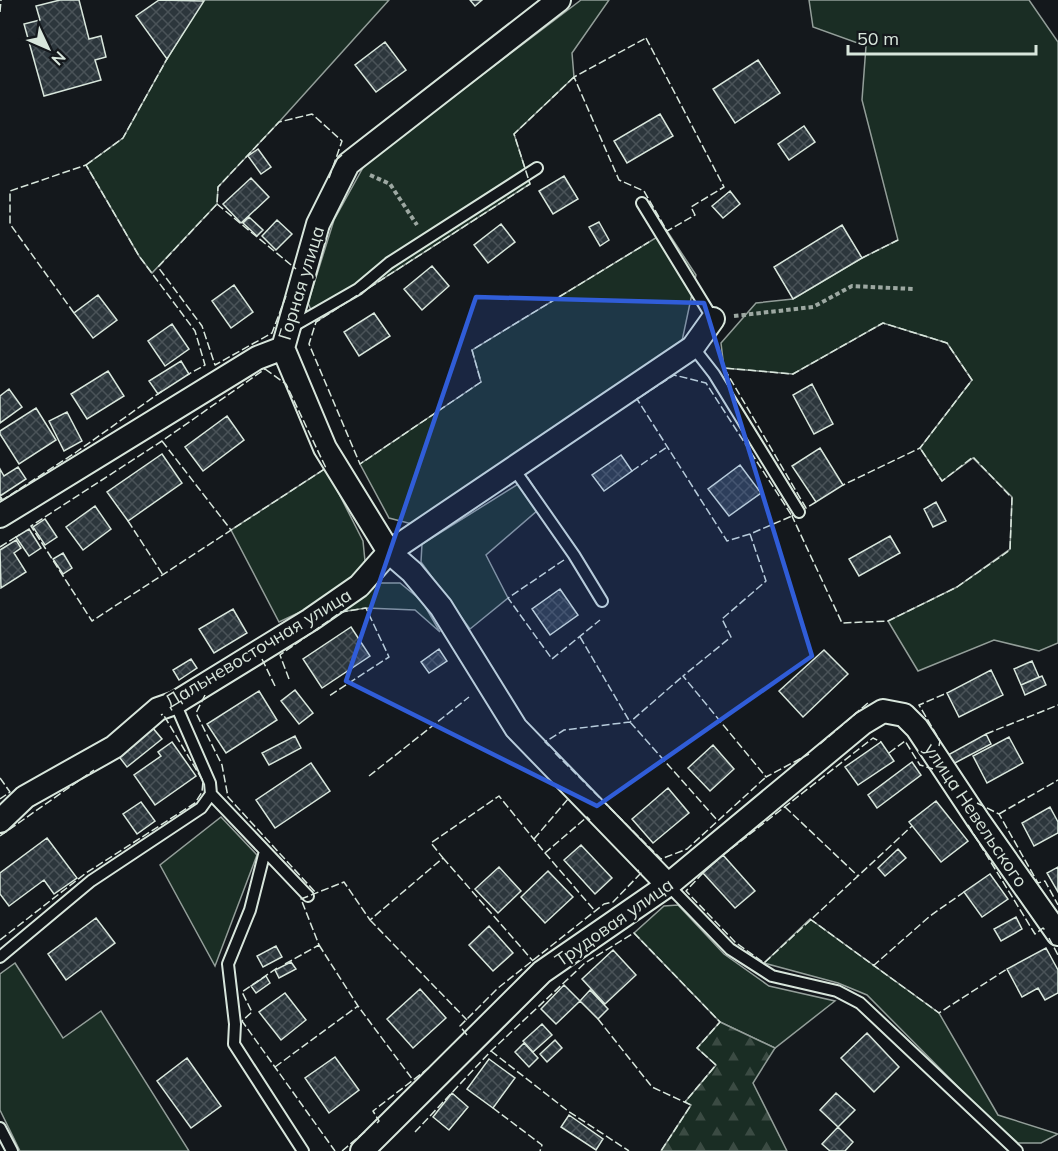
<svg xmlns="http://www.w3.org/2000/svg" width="1058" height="1151" font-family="Mulish,sans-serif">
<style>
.green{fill:#1a2d24;stroke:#939e99;stroke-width:1.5}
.forest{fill:url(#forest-firs);stroke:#939e99;stroke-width:1.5}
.building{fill:url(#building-cross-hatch);stroke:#d8e6dc;stroke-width:1.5}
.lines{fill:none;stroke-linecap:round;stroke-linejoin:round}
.lane-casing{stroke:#d8e6dc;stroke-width:14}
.street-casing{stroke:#d8e6dc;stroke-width:26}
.path{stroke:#9da8a2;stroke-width:4;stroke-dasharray:4.5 3;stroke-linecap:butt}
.lane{stroke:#14181c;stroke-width:10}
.street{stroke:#14181c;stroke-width:22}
.fence{stroke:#d8e6dc;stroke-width:1.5;stroke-dasharray:8 3;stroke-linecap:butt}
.marked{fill:#305dd8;fill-opacity:0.2;stroke:#305dd8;stroke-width:4.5;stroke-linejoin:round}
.labels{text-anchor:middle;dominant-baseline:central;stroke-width:4.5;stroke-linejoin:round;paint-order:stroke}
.street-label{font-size:18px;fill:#d8e6dc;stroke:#14181c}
</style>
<defs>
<pattern id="forest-firs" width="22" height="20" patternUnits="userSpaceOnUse" patternTransform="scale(1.5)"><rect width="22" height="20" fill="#1a2d24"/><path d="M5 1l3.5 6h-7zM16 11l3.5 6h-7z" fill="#3b4b43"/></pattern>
<pattern id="building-cross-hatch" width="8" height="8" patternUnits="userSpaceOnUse" patternTransform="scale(1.5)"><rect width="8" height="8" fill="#2c363c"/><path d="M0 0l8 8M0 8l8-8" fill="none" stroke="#4a5358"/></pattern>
</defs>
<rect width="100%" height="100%" fill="#14181c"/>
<path class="green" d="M203,0h186l-110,122 -61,65 -1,17 -65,69 -13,-17 -53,-91 37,-27 44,-79z
M581,0h28l-37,53 2,24 -60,57 16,50 -214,138 -8,-19 26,-83 31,-56z
M809,0h220l29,42v601l-19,8 -45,-11 -76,31 -30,-50 69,-34 53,-38 2,-52 -39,-39 -31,23 -22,-33 52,-68 -25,-37 -64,-20 -90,51 -69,-6 -3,-25 35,-40 37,-4 69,-41 36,-18 -36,-140 4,-54 -53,-19z
M667,231l29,44 -14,66 -270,183 -23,-6 -29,-54 121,-82 -9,-32z
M326,468l37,73 2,20 -12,18 -40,27 -34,16 -48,-92z
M528,478l17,26 -59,51 22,43 -38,31 -49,-67 1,-18z
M379,583h21l22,18 18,31 -25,-22 -49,-2 -25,4z
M221,817l36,38 -42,111 -55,-101z
M678,905l46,49 45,32 66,15 -60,47 -55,-26 -86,-89 30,-27z
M810,919l129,94 59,102 60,19 -17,9h-23l-25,-21 -126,-127 -29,-12 -74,-20z
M15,963l48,75 38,-27 88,140h-169l-20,-41v-136z"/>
<path class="forest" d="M720,1022l55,26 -22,35 34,68h-126l30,-46 -6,-3 31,-37 -19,-17z"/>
<path class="building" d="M60,0h19l10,39 12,-3 5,21 -11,3 6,20 -57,16 -20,-72 16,-4 -4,-14z
M159,0l45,1 -37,58 -31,-43z
M470,0h12l-7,6z
M385,42l21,28 -30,22 -21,-27z
M758,60l22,33 -45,30 -22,-34z
M660,114l13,22 -46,27 -13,-22z
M804,126l11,16 -26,18 -11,-16z
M258,149l13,18 -10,7 -13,-18z
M564,176l14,23 -25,15 -14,-23z
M251,178l18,19 -28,26 -18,-19z
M730,191l10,13 -17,14 -11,-12z
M249,217l14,13 -6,6 -14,-13z
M277,220l15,14 -16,16 -14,-14z
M599,222l10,18 -9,6 -11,-19z
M501,224l14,18 -27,21 -14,-18z
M842,225l20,33 -69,41 -19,-32z
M432,266l17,20 -27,24 -18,-21z
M234,285l19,27 -22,16 -19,-27z
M98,295l19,25 -24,18 -19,-25z
M374,313l16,23 -31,20 -15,-24z
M172,324l17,25 -24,17 -17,-25z
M181,361l8,13 -31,20 -9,-13z
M108,371l16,25 -37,23 -16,-25z
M812,384l21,40 -19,10 -21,-39z
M9,389l13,18 -22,16v-27z
M36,408l20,32 -37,24 -19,-30v-3z
M67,412l15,29 -18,10 -15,-30z
M227,416l17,24 -41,31 -18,-24z
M820,448l23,37 -27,17 -24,-36z
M162,454l20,29 -54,38 -21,-29z
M621,455l11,16 -28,20 -12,-16z
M740,465l21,28 -32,23 -21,-27z
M18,467l8,12 -26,17 2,3 -2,1v-31l4,7z
M936,502l10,19 -13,6 -9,-18z
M95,506l16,23 -28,21 -17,-23z
M45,519l12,18 -12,8 -12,-18z
M29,529l12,19 -12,8 -13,-19z
M890,536l10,17 -41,23 -10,-17z
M16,540l5,8 -7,5 12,19 -25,16 -1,-38z
M63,553l9,15 -9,6 -10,-15z
M560,589l18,26 -28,20 -18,-26z
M233,609l14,24 -33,20 -15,-24z
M351,627l19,29 -48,32 -19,-29z
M439,649l8,12 -18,12 -8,-11z
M824,650l24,24 -45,43 -24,-26z
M191,659l6,9 -18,12 -6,-10z
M1032,661l7,16 -18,8 -7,-16z
M991,670l12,25 -44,22 -12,-24z
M1042,676l4,9 -21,10 -4,-10z
M295,690l18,23 -14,11 -18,-23z
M259,691l18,29 -51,33 -19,-29z
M152,727l10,12 -35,28 -10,-13z
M986,734l5,10 -38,20 -5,-9z
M295,736l6,12 -32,17 -7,-12z
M1009,737l14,26 -36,20 -14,-27z
M172,742l24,34 -41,29 -21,-30 27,-19 -3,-4z
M881,742l13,19 -36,24 -13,-18z
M713,745l21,24 -24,22 -22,-23z
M912,762l9,13 -44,33 -9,-13z
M311,763l19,28 -55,37 -19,-28z
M668,788l21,25 -36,30 -21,-24z
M936,801l32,40 -27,21 -32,-40z
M141,802l14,19 -18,13 -14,-20z
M1050,807l8,15v11l-24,13 -12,-23z
M47,838l30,40 -23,16 -10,-14 -35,26 -9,-12v-21z
M581,845l31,33 -17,16 -31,-34z
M898,849l8,9 -21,18 -7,-8z
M723,855l32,36 -20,17 -32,-35z
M499,867l22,24 -23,22 -23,-24z
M1058,867v25l-11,-19z
M548,871l25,26 -28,26 -24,-26z
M990,874l18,25 -26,18 -18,-25z
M1016,917l6,12 -21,12 -7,-12z
M96,918l19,25 -49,37 -18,-26z
M489,926l24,27 -20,18 -24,-26z
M276,946l6,11 -19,10 -6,-11z
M1046,948l12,22v23l-13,7 -7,-12 -16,9 -15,-28z
M613,950l23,25 -31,29 -23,-25z
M291,962l5,7 -17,9 -4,-8z
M266,976l4,7 -14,10 -5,-7z
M564,985l16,16 -24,23 -15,-15z
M420,989l26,29 -33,30 -26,-29z
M590,990l18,19 -10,10 -18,-18z
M285,993l21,27 -25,20 -22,-28z
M542,1024l10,11 -19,17 -10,-11z
M867,1033l32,34 -25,25 -33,-34z
M555,1040l7,8 -15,14 -7,-8z
M524,1043l14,15 -9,9 -14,-15z
M335,1057l24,33 -30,23 -24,-35z
M187,1058l34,48 -30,22 -34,-47z
M489,1059l26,19 -22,30 -26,-19z
M452,1093l16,14 -19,23 -16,-13z
M836,1093l19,17 -17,17 -18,-17z
M569,1115l34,24 -7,11 -35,-23z
M838,1127l15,15 -8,9h-15l-8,-7z"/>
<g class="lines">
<g class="lane-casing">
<path id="lane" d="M642,203l71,116
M290,328l68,-39 31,-26 148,-95
M693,347l21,27 85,138
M514,469l60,86 28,46
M211,794l97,102
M265,851l-15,59 -22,54 7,60 -1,20 69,107
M668,885l62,64 42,27 65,15 23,12 157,148
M0,957l91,-76 110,-73 10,-14 -1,-11 -35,-80
M0,1128l12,23"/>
</g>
<g class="street-casing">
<path id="street" d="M283,348l42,100 64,104 23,20 29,35 75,121 152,157
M283,348l35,-124 30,-60 211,-164
M0,516l257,-158 26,-10
M0,821l25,-24 89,-50 44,-38 17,-6 135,-83 49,-34 30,-34 304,-205 20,-28
M362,1151l180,-179 126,-87 195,-162 20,-12 21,4 13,13 61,92 80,114"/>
</g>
<path class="path" d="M370,175l20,9 27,41
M734,316l79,-9 39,-21 61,3"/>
<use href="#lane" class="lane"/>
<use href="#street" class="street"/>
<path class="fence" d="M0,12l1,-12
M646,38l78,149 -33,20 4,8 -28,16 -23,-40 -25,-11 -45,-103z
M574,77l-60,57 16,50 -214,138 -7,22 51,120 121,-82 -9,-32 177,-108
M86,165l37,-27 45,-81
M329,178l6,-17 7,-6
M217,204l79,65
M862,258l36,-18
M286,296l-14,37 -57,32 -13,-39 -44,-59 59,-63 1,-17 61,-65 33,-8 30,27 -7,20
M74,313l-64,-89v-33l76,-26 53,91 56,75 10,34 -18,10
M265,369l21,15 40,84 -234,153 -61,-95 131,-85z
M162,441l69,89
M632,471l35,-24
M1,501l74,-48 87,-62
M816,502l-10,6 -82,-140 69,6 90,-51 64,20 25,37 -52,68 -77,37
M793,515l-1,1 50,107 46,-2 69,-34 53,-37 2,-52 -39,-41 -31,24 -22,-33
M128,521l35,54
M750,534l-23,7 -90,-142 37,-24 32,8 86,133 -42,18 16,47 -44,38 9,18 -48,39 83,101 43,-23
M0,547l19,-12
M564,560l-56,38 44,61 48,-39
M580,637l50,85 88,99
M262,659l13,27
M289,679l-9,-24 61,-43 25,-4 23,49 -60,39
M205,695l-9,18 26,52 6,32 88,96
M986,734l72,-29
M820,744l49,-42
M549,746l-4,-4 19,-12 66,-8 53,-46
M939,746l1,-5 -21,-36 28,-12
M555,753l106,106 26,-10 79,-72
M889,753l16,-12 15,24 13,4
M369,776l100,-79
M0,778l10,14 -10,7
M977,803l22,11 39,69 7,-2 13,24
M785,807l73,69
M999,814l59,-34
M968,825l67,109 8,-6 2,2
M0,836l94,-66
M534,839l34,-40
M545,853l50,58
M723,855l150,-117 8,4
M443,858l90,103
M703,873l-17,18 49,51 29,21 148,-137
M810,919l129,94 68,-44
M370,920l97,100
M1049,938l9,17
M0,940l86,-67 109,-70 7,-11 1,-11 -40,-67 -2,1
M319,945l39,61 55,74
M285,964l34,-19 -18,-46 43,-17 26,38 73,-62 -12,-15 68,-47 46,57 42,-36 3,3
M873,966l57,-50 34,-24
M277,968l-35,24 10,20 -10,9 93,130
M598,1019l54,68 39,18 -30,46
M467,1035l-7,-9 38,-38 106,-84 9,-2 28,-29 -3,-3
M491,1051l77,60 61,40
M275,1067l83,-61
M493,1108l49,37 -2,6
M377,1123l2,-2 -6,-10 57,-44
M415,1132l76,-81 94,-88 49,-30 86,89 -23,26 19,17 -31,37
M342,1151l25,-21"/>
</g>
<path class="marked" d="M476,297l228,6 108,353 -215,150 -251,-125z"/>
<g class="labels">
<g class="street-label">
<text transform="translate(301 283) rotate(-73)">Горная улица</text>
<text transform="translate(258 648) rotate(-31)">Дальневосточная улица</text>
<text transform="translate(976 815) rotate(56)">улица Невельского</text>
<text transform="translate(614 922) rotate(-35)">Трудовая улица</text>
</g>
</g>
<g transform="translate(48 48) rotate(134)" stroke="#14181c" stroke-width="4.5" paint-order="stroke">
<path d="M0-4.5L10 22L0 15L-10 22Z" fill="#d8e6dc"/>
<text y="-9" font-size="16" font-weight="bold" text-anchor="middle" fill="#d8e6dc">N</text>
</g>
<path d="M848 45v9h188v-9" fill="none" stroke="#d8e6dc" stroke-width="3"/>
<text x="857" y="45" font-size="18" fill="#d8e6dc" stroke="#14181c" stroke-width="4.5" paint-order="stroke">50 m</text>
</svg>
